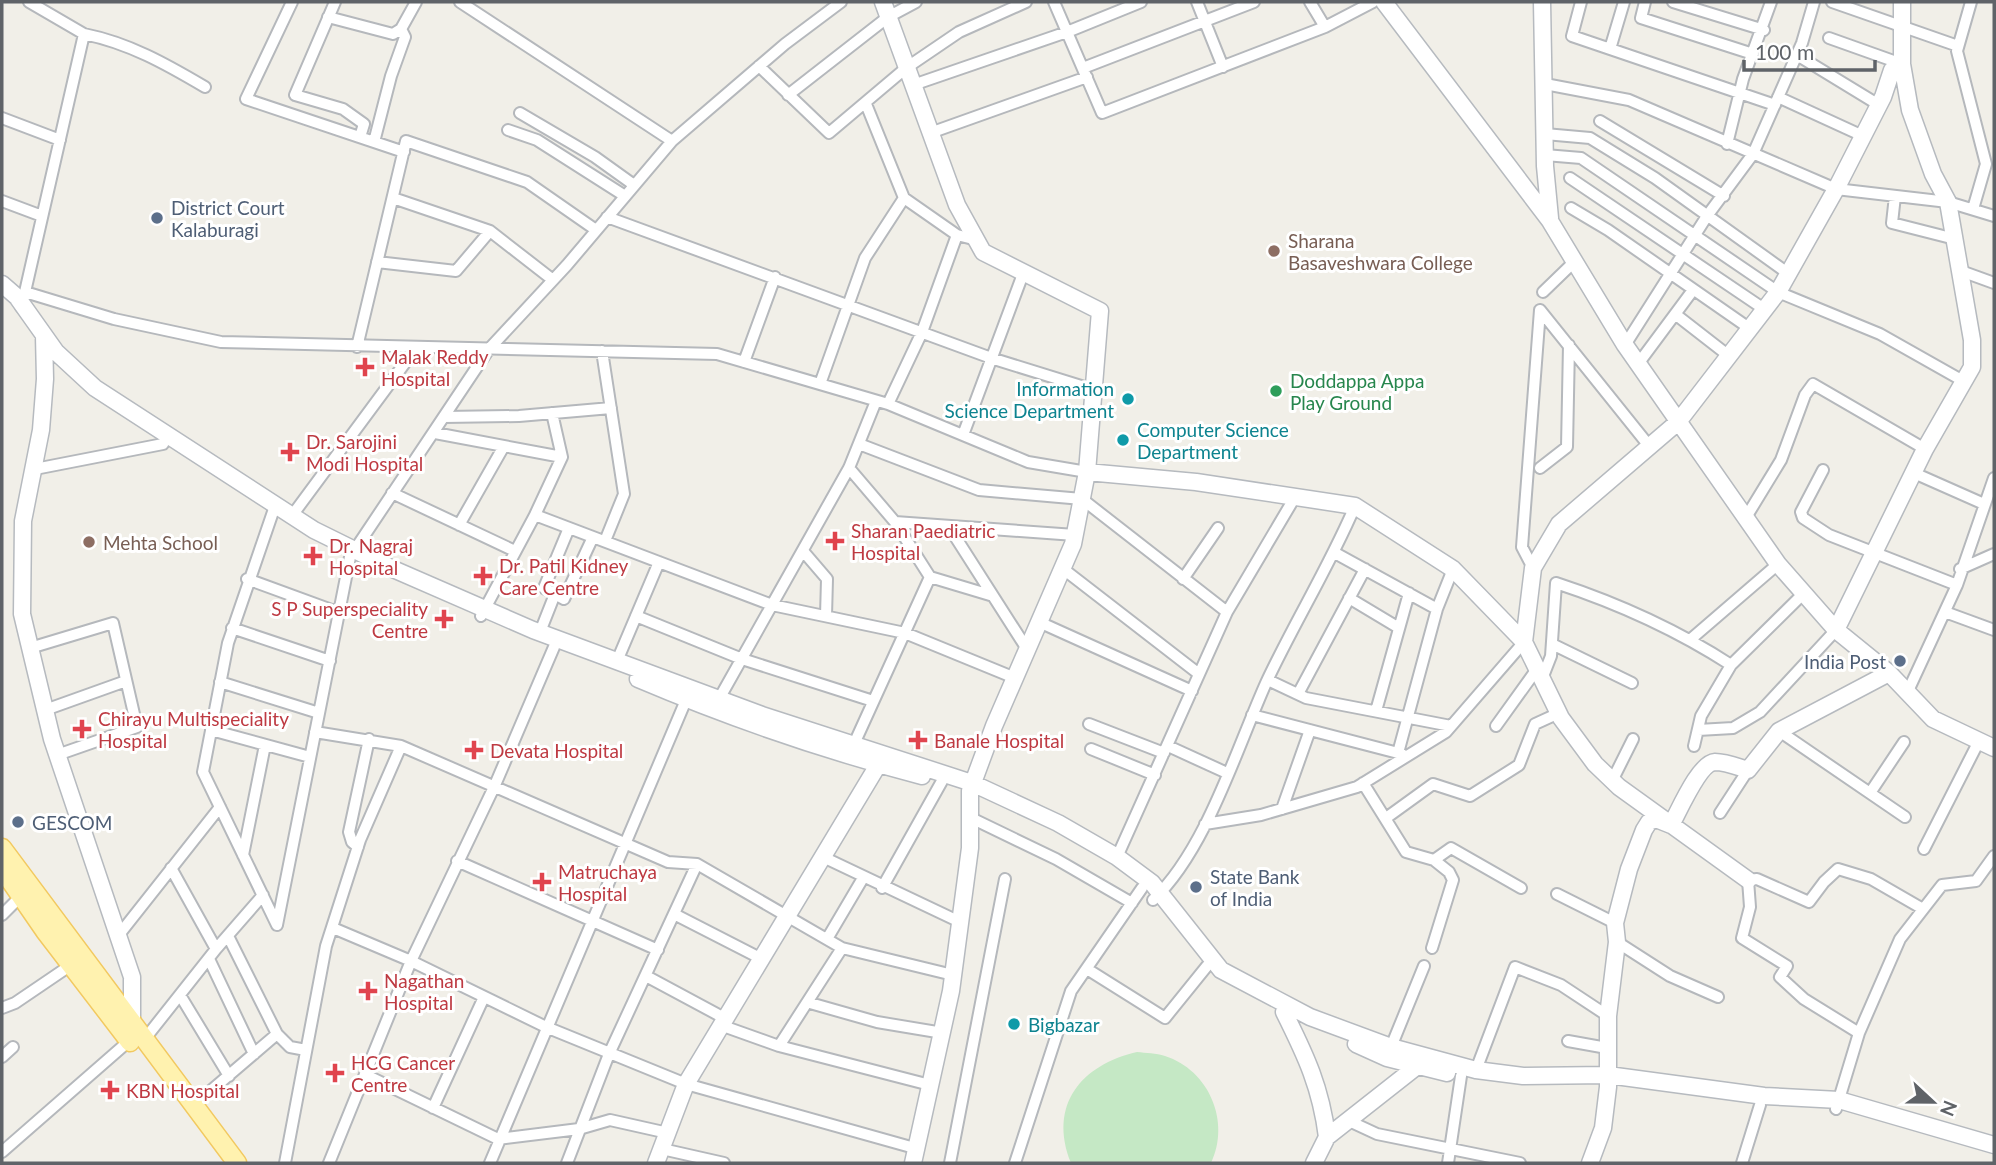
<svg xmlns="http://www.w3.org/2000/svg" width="1996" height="1165" font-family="Lato,sans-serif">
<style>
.green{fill:#c5e8c5}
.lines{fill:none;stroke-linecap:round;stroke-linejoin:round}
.street-casing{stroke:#b5b8bc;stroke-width:14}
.secondary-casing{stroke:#b6babf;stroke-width:19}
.primary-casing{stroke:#f2c960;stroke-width:21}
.street{stroke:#fff;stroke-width:10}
.secondary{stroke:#fff;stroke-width:16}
.primary{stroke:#fff2af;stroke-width:18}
.service-dot{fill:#5c6f8a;stroke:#fff;stroke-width:2.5}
.education-dot{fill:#8d6e63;stroke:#fff;stroke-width:2.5}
.health-dot{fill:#e0444e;stroke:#fff;stroke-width:2.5}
.leisure-dot{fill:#2e9e5b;stroke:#fff;stroke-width:2.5}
.culture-dot{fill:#0f9aa8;stroke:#fff;stroke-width:2.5}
.labels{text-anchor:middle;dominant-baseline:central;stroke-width:6;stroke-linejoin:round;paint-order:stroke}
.service-label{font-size:19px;fill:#4e5e75;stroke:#fff;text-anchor:start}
.education-label{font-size:19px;fill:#785e54;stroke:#fff;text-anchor:start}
.health-label{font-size:19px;fill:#be3a42;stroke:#fff;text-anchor:start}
.leisure-label{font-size:19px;fill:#27864d;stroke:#fff;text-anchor:start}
.culture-label{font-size:19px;fill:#0d838f;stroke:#fff;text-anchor:start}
</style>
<rect width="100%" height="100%" fill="#f1efe8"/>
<path class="green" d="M1137,1052c9,1 19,1 28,4 44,14 66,66 46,107h-140c-23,-58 10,-98 66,-111z"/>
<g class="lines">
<g class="street-casing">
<path id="street" d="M292,2l-46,97 158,53
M335,2l-40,93 48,14 21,15 -4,13
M460,2l212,139
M1054,2l48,111 223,-86 48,-25
M1197,2l26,65
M1310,2l15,25
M1581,2l-9,34 203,69
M1645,2l-4,16 112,36
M1673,2l91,28
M1832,2l126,44
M1971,2l-14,49 29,113 -13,45
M328,17l65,17 8,-5 15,-27
M84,34c45,9 82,30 121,53
M1829,38l73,26
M1610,49l14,-47
M1797,55l82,50
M759,66l70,67 77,-65 53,-36 67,-30
M1083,68l171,-66
M1545,84l84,16 207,89 112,13 46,14
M913,85l154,-53 74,-30
M788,95l100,-78 28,-15
M1778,97l85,39
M866,104l38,94 53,37 16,4
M520,113l75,44 39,28
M2,118l58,22
M1600,121l124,75
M508,130l29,10 88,56
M930,133l157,-56
M1545,134l45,4 65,40 134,96
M374,142l17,-66 14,-39 -4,-8
M1727,144l16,-65 28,-77
M1545,155l36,3 197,134 102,42 85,48
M1570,178l194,131
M1895,196l-3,27 63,16
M393,198l97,33 63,49
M2,201l40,15
M1571,208l37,22 141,98
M607,217l387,142 100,31
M377,262l79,9 34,-40
M1961,271l33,12
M25,292l59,-258 -55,-32
M1543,292l30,-29
M21,307l4,-15 89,27 107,23 496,12 171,50 140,58 59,10
M1540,310l110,137
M1675,314l54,42
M1625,345l82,-129 46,-62 49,-111 12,-41
M357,347l49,-206 121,41 69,48
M602,351l22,143 -19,47
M744,362l31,-85
M1638,364l55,-74
M820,384l45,-126 39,-60
M888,404l34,-72 35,-97
M552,413l10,44
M444,417l75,-1 92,-8
M435,433l127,24 -27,58
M963,435l60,-161
M859,444l120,46 103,9 145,113 -110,245
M849,468l46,54
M1540,468l27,-21 2,-102
M35,469l128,-25 5,-9
M1823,470l-22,42 2,6 26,17 128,50
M1914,473l70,31
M392,493l123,58
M275,506l-47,137 -25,129 74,153
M291,517l125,-169
M1745,519l36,-59 24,-65 8,-11 112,65
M459,525l45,-79
M949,527l78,122
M569,528l-25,60 20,11 29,-62
M803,551l24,28 -1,37
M1335,553l102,56
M1062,568l137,106
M1533,568l-11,-21 18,-237
M1960,569l34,-15
M930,577l60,18
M247,579l93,34
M1183,579l35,-51
M1349,598l50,30
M1227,612l68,-115
M1945,612l49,18
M481,616l54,-101 237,90 133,28 110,45
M636,616l106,43 131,42
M1039,622l153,69
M232,628l98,33
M540,632l15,-38
M1691,639l87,-75
M1552,644l80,39
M30,648l83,-25 24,104 -80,28
M617,661l42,-99
M1542,679l9,-23 5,-73c61,20 121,47 175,82l72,-71
M1268,680l38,18 145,28
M220,682l99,31
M1908,691l49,-106 37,-107
M1298,694l67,-125
M719,699l130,-231 27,-67
M45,710l81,-29
M1376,711l33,-118
M1252,715l150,39
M1089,724l75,29
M1496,726l41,-57
M211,730l99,27
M1698,730l35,-2 27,-16 76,-82
M1779,731l126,86
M315,732l86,14 267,116 29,2 145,84 111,27
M854,744l76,-167 -35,-55 180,13
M1168,746l59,27
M1694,746l7,-30 30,-51
M1091,749l64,26
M1398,753l39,-144 16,-40
M1612,781l21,-42
M1363,783l43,69 28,8 17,-12 70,40
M1870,793l34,-51
M1282,809l28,-79
M1720,813l28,-43
M969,817l87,42 76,44
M1386,818l47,-34 37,12 49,-31 16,-41 24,-11
M1205,824l56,-9 96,-28 89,-55 78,-90
M358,847l-6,-5 -3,-10 20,-93
M1924,849l55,-108
M243,855l22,-110
M823,857l137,65
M457,861l201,89
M882,888l60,-107
M1557,894l58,29
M1153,900c53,-50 83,-150 113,-217 28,-60 63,-116 89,-177
M674,914l88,45
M2,915l19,-19
M277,925l73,-368 139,-208 78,-84 105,-124 113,-97 56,-42
M333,928l78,33 135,66 140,57 232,65
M118,936l102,-129
M228,936l49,98 13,13 16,3
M827,939l36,-61
M1617,942l53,34 48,21
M1432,948l21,-68 -4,-8 -15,-12
M216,949l47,-54
M209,959l45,95
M1087,969l78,49 42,-52
M646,976l80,43
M180,995l49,81
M810,1003l67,19 66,11
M2,1008l13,-5 56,-38
M723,1026l56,20 151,39
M1859,1033l-55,-34 -24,-22 7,-11 -45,-28 8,-31 -2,-27 9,-1 52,23 15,-20 14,-13 33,10 52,30
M144,1040l72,-91 -45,-81
M1568,1041l39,7
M779,1046l63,-98
M1391,1047l33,-81
M2,1057l11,-10
M1476,1070l39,-103 46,18 47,31
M366,1075l132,64 81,-10 31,-9 58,13
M194,1105l83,-71
M433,1108l51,-111
M1836,1109l23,-76 41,-94 42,-54 34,-4 18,-25
M1349,1121l28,13 143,29
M662,1149l62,14
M2,1152l127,-111
M285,1163l41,-217 34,-106 41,-94
M329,1163l82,-202 84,-176 59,-138
M490,1163l196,-463
M567,1163l42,-109 88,-190
M950,1163l55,-284
M1015,1163l56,-172 71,-103
M1448,1163l13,-87
M1742,1163l18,-58"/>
</g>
<g class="secondary-casing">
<path id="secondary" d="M883,2l74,203 26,47 117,59 -13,161 -14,72 -79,182 -24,65v57l-19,143 -38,172
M1384,2l166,219 75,124 153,219 58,66 53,43 44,46 61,29
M1542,2l3,164 5,52
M2,284l15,13 39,55 39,36 219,142 79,39 140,61 229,85 210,68 86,40 59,34 35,26 69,87 89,47 81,30 85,23 47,6 85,-1 156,21 75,4 155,45
M44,336l1,43 -4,51 -18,91 -1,93 30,125 80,238v48
M1087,472l109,10 159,24 98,63 71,73 37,76 34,46 24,23 129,93
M1836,630l89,-181 47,-82v-27l-24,-138 -15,-28 -23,-64 -8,-46v-62
M1524,642l9,-74 26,-44 119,-102 100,-130 58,-103 47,-92 9,-27 10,-6
M638,679c92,39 188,72 284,97
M1284,1012c22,44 37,76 43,125l89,-70
M1356,1044l31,14 60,15
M656,1163l30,-79 192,-319
M1314,1163l13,-26
M1590,1163l13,-35 5,-41v-71l9,-74 -2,-19 14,-54 15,-39 5,-8 7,-3 15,6c8,-14 28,-62 44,-63 11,0 23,5 33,8l31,-39 110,-58"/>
</g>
<g class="primary-casing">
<path id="primary" d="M2,848l235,315
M3,870l42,61 85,111"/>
</g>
<use href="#street" class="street"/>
<use href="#secondary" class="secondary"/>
<use href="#primary" class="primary"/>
</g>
<g class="service-dot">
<circle cx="157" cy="218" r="7"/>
<circle cx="1900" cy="661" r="7"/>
<circle cx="18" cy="822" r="7"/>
<circle cx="1196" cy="887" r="7"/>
</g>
<g class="education-dot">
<circle cx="1274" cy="251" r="7"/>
<circle cx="89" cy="542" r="7"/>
</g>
<g class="health-dot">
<path d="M361.5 356.5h7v7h7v7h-7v7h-7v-7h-7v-7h7z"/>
<path d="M286.5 441.5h7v7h7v7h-7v7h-7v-7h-7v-7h7z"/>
<path d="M831.5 530.5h7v7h7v7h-7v7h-7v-7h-7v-7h7z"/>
<path d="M309.5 545.5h7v7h7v7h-7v7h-7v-7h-7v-7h7z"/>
<path d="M479.5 565.5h7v7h7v7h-7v7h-7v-7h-7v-7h7z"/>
<path d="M440.5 608.5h7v7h7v7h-7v7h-7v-7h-7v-7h7z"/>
<path d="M78.5 718.5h7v7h7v7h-7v7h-7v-7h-7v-7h7z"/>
<path d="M914.5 729.5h7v7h7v7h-7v7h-7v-7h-7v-7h7z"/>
<path d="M470.5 739.5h7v7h7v7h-7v7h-7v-7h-7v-7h7z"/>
<path d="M538.5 871.5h7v7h7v7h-7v7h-7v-7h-7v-7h7z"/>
<path d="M364.5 980.5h7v7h7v7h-7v7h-7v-7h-7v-7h7z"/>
<path d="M331.5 1062.5h7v7h7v7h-7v7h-7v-7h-7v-7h7z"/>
<path d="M106.5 1079.5h7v7h7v7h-7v7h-7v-7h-7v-7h7z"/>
</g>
<circle class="leisure-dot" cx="1276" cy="391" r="7"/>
<g class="culture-dot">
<circle cx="1128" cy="399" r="7"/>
<circle cx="1123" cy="440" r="7"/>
<circle cx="1014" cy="1024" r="7"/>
</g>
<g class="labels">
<g class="service-label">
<text x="171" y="207">District Court<tspan x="171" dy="22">Kalaburagi</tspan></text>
<text x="1886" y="661" text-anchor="end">India Post</text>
<text x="32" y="822">GESCOM</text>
<text x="1210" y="876">State Bank<tspan x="1210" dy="22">of India</tspan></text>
</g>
<g class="education-label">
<text x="1288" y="240">Sharana<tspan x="1288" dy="22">Basaveshwara College</tspan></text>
<text x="103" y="542">Mehta School</text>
</g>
<g class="health-label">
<text x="381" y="356">Malak Reddy<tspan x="381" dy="22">Hospital</tspan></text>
<text x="306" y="441">Dr. Sarojini<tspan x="306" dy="22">Modi Hospital</tspan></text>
<text x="851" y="530">Sharan Paediatric<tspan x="851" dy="22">Hospital</tspan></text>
<text x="329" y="545">Dr. Nagraj<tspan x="329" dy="22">Hospital</tspan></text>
<text x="499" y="565">Dr. Patil Kidney<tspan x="499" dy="22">Care Centre</tspan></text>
<text x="428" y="608" text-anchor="end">S P Superspeciality<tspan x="428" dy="22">Centre</tspan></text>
<text x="98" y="718">Chirayu Multispeciality<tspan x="98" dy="22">Hospital</tspan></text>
<text x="934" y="740">Banale Hospital</text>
<text x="490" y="750">Devata Hospital</text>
<text x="558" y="871">Matruchaya<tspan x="558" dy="22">Hospital</tspan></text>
<text x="384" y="980">Nagathan<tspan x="384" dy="22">Hospital</tspan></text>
<text x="351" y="1062">HCG Cancer<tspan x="351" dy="22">Centre</tspan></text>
<text x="126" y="1090">KBN Hospital</text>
</g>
<g class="leisure-label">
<text x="1290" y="380">Doddappa Appa<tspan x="1290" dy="22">Play Ground</tspan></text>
</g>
<g class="culture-label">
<text x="1114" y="388" text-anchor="end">Information<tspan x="1114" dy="22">Science Department</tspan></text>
<text x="1137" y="429">Computer Science<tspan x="1137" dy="22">Department</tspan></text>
<text x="1028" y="1024">Bigbazar</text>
</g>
</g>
<rect width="1996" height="1165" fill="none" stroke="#5f6368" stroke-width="7"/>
<g transform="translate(1933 1102) rotate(112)" stroke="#ffffff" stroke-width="5" paint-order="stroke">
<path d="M0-5L12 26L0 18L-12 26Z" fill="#5f6368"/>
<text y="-10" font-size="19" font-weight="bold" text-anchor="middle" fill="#5f6368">N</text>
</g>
<path d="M1744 60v10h131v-10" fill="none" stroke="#5f6368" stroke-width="3.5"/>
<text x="1755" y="60" font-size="21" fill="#5f6368" stroke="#ffffff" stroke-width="5" paint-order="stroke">100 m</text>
</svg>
